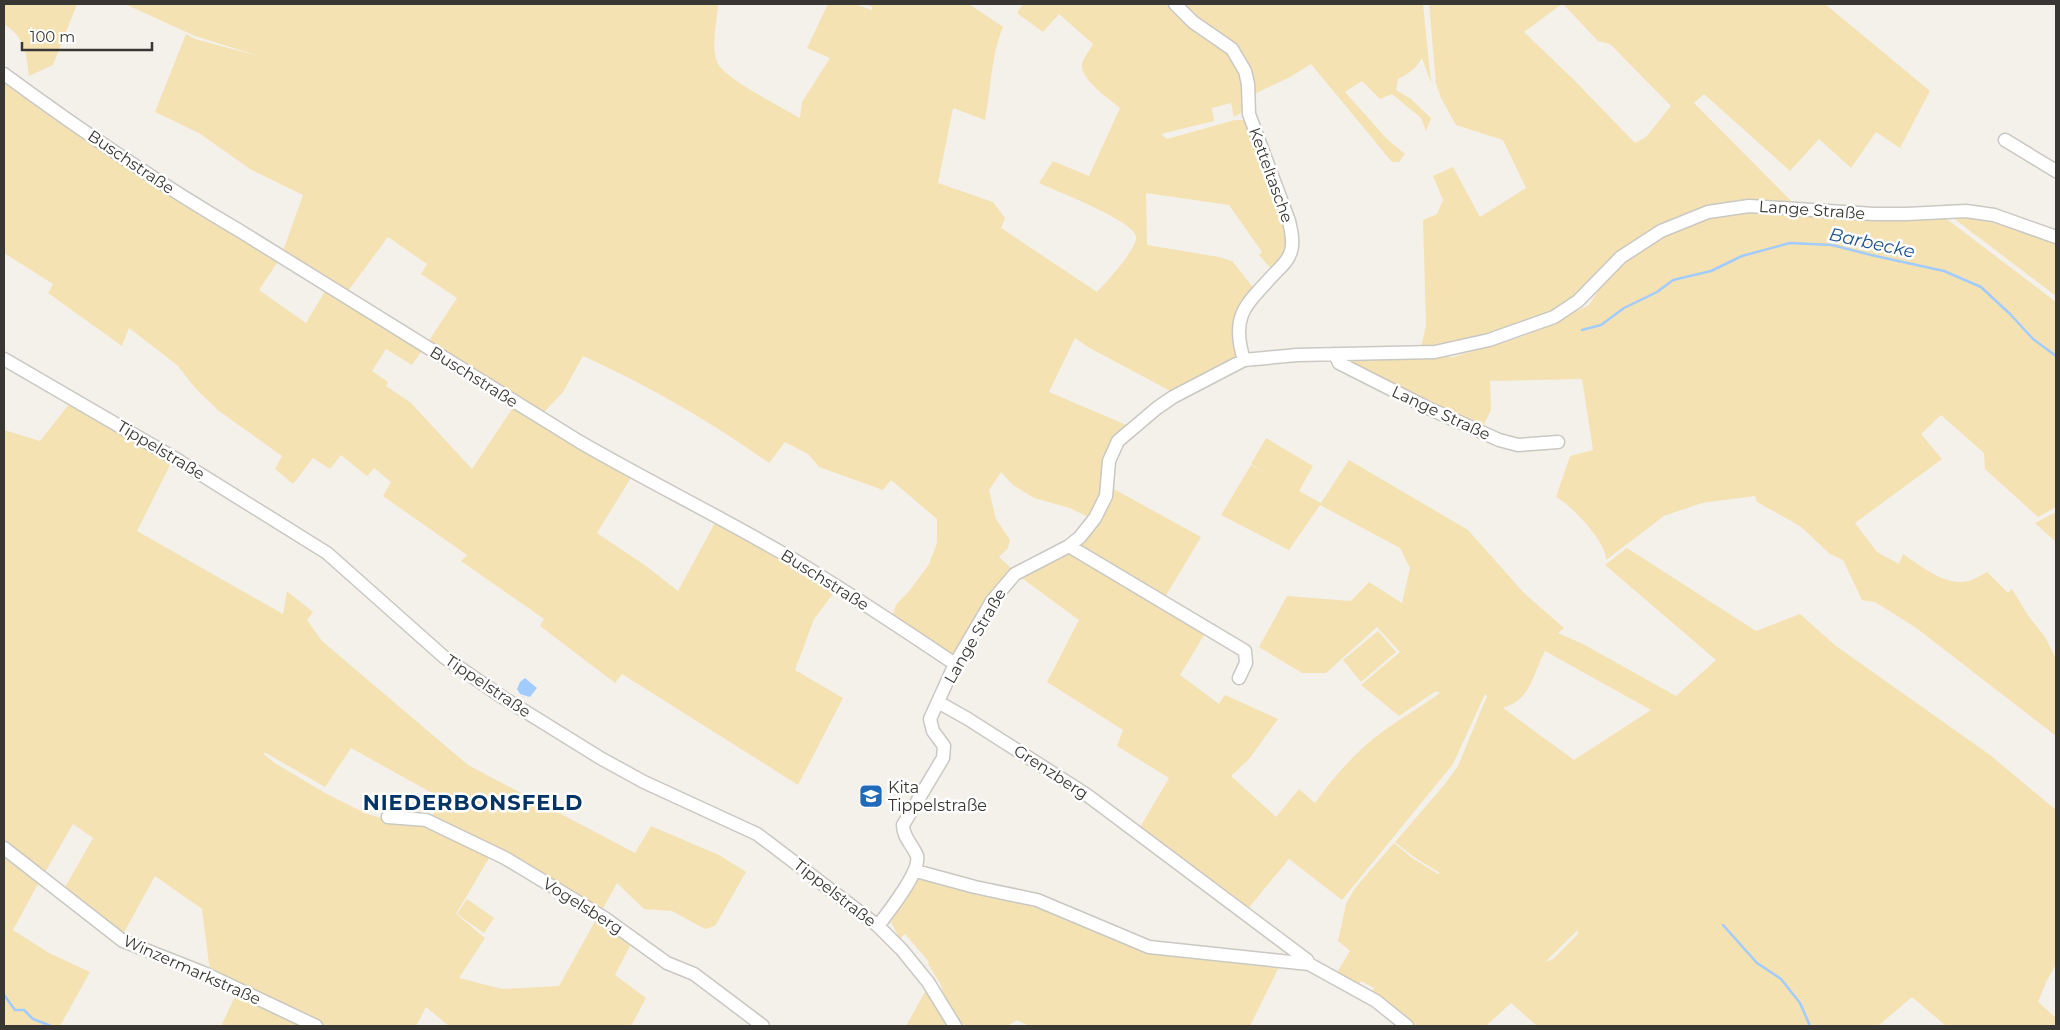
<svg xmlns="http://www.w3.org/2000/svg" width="2060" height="1030" font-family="Montserrat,sans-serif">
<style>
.green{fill:#f4e2b3;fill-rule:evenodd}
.water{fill:#a2cbfe}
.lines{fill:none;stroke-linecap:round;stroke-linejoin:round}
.stream{stroke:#a2cbfe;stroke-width:2.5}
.minor-casing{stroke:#cac8c2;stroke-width:15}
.minor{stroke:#fff;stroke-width:12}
.labels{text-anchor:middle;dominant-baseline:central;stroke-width:5;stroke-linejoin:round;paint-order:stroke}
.street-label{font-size:16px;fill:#383734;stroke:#fff}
.poi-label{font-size:16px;fill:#383734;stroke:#fff;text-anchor:start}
.water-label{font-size:18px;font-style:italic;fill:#1c518d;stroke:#fff}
.district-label{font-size:21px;font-weight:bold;letter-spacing:1px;fill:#043466;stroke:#fff}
</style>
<rect width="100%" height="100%" fill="#f4f1eb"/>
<path class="green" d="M4,4h73l-24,61 -24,11c-3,-24 -3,-37 -25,-52z
M125,4h593c-1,18 -7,41 -1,58 6,16 66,46 83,56l2,-16 28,-44 -23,-10 21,-44h27l17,6v-3l-7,-3h104l34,23c-12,28 -12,63 -18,93l-32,-12 -15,75 55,19 12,16 -4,10 96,64c8,-8 42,-45 39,-56 -4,-16 -80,-45 -97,-53l14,-22 36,15 31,-68c-11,-9 -40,-29 -38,-44 1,-6 8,-14 11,-20l-34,-30 -16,18 -26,-19 6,-9h150l41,34 30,34 3,37 -13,8 -3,-14 -19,5 2,13 -53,13 6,5 68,-19h12l40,107c0,22 -1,27 -14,44l-14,-16 3,-3 -33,-47 -83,-12 1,52 72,12 13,4 23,29 -19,70 -62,33 -86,-46 -13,-9 -26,54 80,34 -25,62 -14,30 -20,-10 -36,-10 -21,-13 -12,-13 -12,18 7,29 14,21 -2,8 -9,9 13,12c-24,25 -40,58 -57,89l-64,-39 5,-14 14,-15 19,-26 8,-21v-24l-46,-39 -8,10 -64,-23 -11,-13 -23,-12 -16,21c-58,-41 -121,-78 -186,-107l-20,36 -22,23 -115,-70 31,-47 -36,-24 6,-10 -39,-27 -43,58 -63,-41 21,-59 -53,-26 -51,-36 -44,-21 31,-78 9,5 64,17 -64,-20z
M1177,4h246l8,79 -9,-25c-6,11 -14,16 -24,21l-2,11 15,9 20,19 -5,13 -5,-13 -29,-24 -12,5 -18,-18 -17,11 42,47 18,15 -6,8h-7l-81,-98 -21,13 -40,19 -17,-48z
M1429,4h133l-38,28 49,47 62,64 11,-6 25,-31 -61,-62 -12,-3 -35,-37h262l105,87 -30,57 -24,-16 -25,36 -32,-29 -29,32 -86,-77 -10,9 99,100 -132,24 -85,72 -45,24 -42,14 -68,11 5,-23 -3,-105 14,-6 6,-14 -10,-24 20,-9 27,50 46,-29 -23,-48 -47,-15 -15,-27 -5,-14z
M4,77l37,33 240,147 -22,33 47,33 21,-35 96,61 -11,16 -26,-16 -14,22 16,11 -2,4 25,17 61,66 42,-63 64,43 54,27 -35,57 49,33 32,25 38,-70 120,69 -22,29 -19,51 48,28 -45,87 -176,-111 -7,9 -75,-57 4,-7 -83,-58 6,-6 -84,-59 8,-14 -17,-14 -7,8 -26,-21 -11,14 -17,-11 -20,26 -18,-15 7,-13 -63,-45 -23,-22 -19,-24 -48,-37 -7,18 -74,-53 5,-9 -49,-31z
M1744,212l200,5 112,85v205l-18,10 -53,-48 -1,-16 -43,-38 -20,19 21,25 -87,64 22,29 22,12 4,-10c18,12 43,33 66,27 6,-2 12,-6 18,-9l21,21 4,-4 15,25 18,23 11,22v77l-141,-109 -40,-25 -13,-2 -19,-40 -13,-6 -30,-28 -43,-24 -2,-6 -53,7 -38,13 -58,44c1,-18 -35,-55 -50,-63l14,-41 23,-6 -11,-71 -92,2 1,29 -10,20 -133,-65 4,-5 101,-3 65,-19 26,-10 45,-23 15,-23 17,-20 39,-25 38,-17 24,-6z
M1956,217c37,0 65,13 100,26v53l-95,-72 -5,-4z
M70,403l102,58 -35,70 146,83 4,-23 26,21 -6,8 15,21 146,124 167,88 16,-27 68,29 27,17 -31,54 -10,3 -33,-18 -28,-2 -27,-26 -16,29 -170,-94 10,-20 -90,-50 -26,39 -59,-34h-3l10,9 52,31 42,21 22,6 28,1 75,32 -36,61 29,24 -26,40 43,11 57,-3 39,-70 35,24 -18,35 31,23 -15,28h-182l-23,-19 -10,19h-92l-114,-54 -8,-63 -47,-33 -33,60 -59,-45 30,-53 -20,-14 -30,52 -39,-31v-415l36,11z
M1266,438l47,28 -14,25 22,12 28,-43 119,70 56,63 40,35 -6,5 25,11 93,52 40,-36 -111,-95 22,-17 129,83 44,-17 36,32 154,109 66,55v154l-10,18 -8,20 18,16v8h-110l-34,-29 -34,29h-341l-26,-23 -25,23h-76l-40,-31 4,-7 -13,-7 -4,7 -22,-12 15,-25 -12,-10 8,-37 9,-16 39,-45 18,15 26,16 2,-1 -26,-16 -19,-15 49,-57 14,-19 29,-70 -2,-2 -32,70 -111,136 -53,-41 -43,52 -107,-82 30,-51 -52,-32 6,-16 -76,-48 32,-62 -60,-44 53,-25 135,79 -27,45 39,29 6,-9 53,24 -29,40 -18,17 45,41 23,-28 16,14c19,-27 43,-54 70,-73 18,-13 37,-24 55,-37l-4,-2 -37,25 -38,-31 39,-33 -23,-25 -51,46h-24l-43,-26 28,-51 64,5 18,-19 33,21 8,-35 -10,-20 -80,-43 -31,45 -68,-35 30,-50 16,9 -16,-10zM1545,651l106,59 -77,50 -71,-52c4,-2 8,-3 11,-5 17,-9 22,-36 31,-52zM1578,930v4l-25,25 -8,3z
M1112,488l89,49 -37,62 -87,-52z
M2056,512v30l-21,-19z
M1378,631l18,21 -35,30 -18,-22z
M4,852l35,30 -26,48 36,23 41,19 -30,54h-56z
M919,878l106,22 121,51 22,4 112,10 -30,61h-221l-12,-6 -10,6h-48l-11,-19 -7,-22 -13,-21 1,-2 -24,-28 -5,5 -9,-17 11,-21z
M467,899l27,19 -10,15 -27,-19z
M926,990l22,36h-42z
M237,992l71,34h-87z"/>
<path class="water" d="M525,678l12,10 -7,9 -10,-3 -3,-5 3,-7z"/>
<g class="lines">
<path class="stream" d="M1582,330l19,-5 23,-17 33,-16 16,-12 38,-9 31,-15 48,-13 42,2 39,10 73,16 37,16 29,27 23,25 23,17
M1723,925l34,38 24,16 19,24 10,23
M4,995l11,15h9l9,9 18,7"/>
<g class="minor-casing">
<path id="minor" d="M1175,4l18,18 39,27 13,22 3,13 1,30 40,107c2,9 5,21 2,30 -2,9 -10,16 -16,22 -29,32 -45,42 -31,87
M4,74c76,56 154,109 236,157l340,211c71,41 145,77 216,119 54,33 107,68 159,103
M2005,140l51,31
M1335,354l4,9 89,45 71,32 19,5 40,-3
M4,359l177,103 146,91 117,104 58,40 100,62 42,23 113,52 12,9 109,83 24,24 26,32 27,44
M1069,546l176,105 1,12 -7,15
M938,702l30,17 119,76 220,165 2,4
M388,817l38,3 79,38 101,61 61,44 27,11 69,52
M4,848l119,93 81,32 112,53
M916,871l59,16 62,13 112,47 160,17 67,37 31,25
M878,926c10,-14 43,-54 39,-70 -4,-11 -14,-18 -14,-31l40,-67 1,-12 -11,-15 -3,-12 25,-55 37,-63 23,-27 54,-28 11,-9 15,-19 11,-22 3,-35 9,-20 39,-33 16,-11 71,-37 53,-5 138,-3 54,-12 65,-23 24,-16 43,-44 40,-26 47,-19 41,-6 125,8h33l59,-3 28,4 62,22"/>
</g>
<use href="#minor" class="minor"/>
</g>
<defs>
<g id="school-square" transform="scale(1.25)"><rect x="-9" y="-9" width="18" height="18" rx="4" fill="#216ab9" stroke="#fff"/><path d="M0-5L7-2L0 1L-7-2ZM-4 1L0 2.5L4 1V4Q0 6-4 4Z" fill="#fff"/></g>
</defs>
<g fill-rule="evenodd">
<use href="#school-square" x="871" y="796"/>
</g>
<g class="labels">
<g class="street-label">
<text transform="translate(131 162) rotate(34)">Buschstraße</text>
<text transform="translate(1271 175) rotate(70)">Ketteltasche</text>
<text transform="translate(1812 210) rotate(4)">Lange Straße</text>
<text transform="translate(474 377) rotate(32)">Buschstraße</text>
<text transform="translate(1441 413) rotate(25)">Lange Straße</text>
<text transform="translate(161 450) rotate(31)">Tippelstraße</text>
<text transform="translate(825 580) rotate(32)">Buschstraße</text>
<text transform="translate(975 636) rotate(-60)">Lange Straße</text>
<text transform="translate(488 686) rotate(34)">Tippelstraße</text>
<text transform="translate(1051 772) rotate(33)">Grenzberg</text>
<text transform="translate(835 893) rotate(38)">Tippelstraße</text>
<text transform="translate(583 906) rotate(32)">Vogelsberg</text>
<text transform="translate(192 970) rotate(24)">Winzermarkstraße</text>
</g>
<g class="poi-label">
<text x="888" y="787">Kita<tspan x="888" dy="18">Tippelstraße</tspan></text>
</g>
<g class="water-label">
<text transform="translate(1872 243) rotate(12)">Barbecke</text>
</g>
<g class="district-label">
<text x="473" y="802">NIEDERBONSFELD</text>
</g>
</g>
<rect width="2060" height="1030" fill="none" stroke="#383734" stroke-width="10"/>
<path d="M22 42v8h130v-8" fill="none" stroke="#383734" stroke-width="2.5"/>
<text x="30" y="42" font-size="15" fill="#383734" stroke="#ffffff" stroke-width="4" paint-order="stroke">100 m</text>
</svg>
